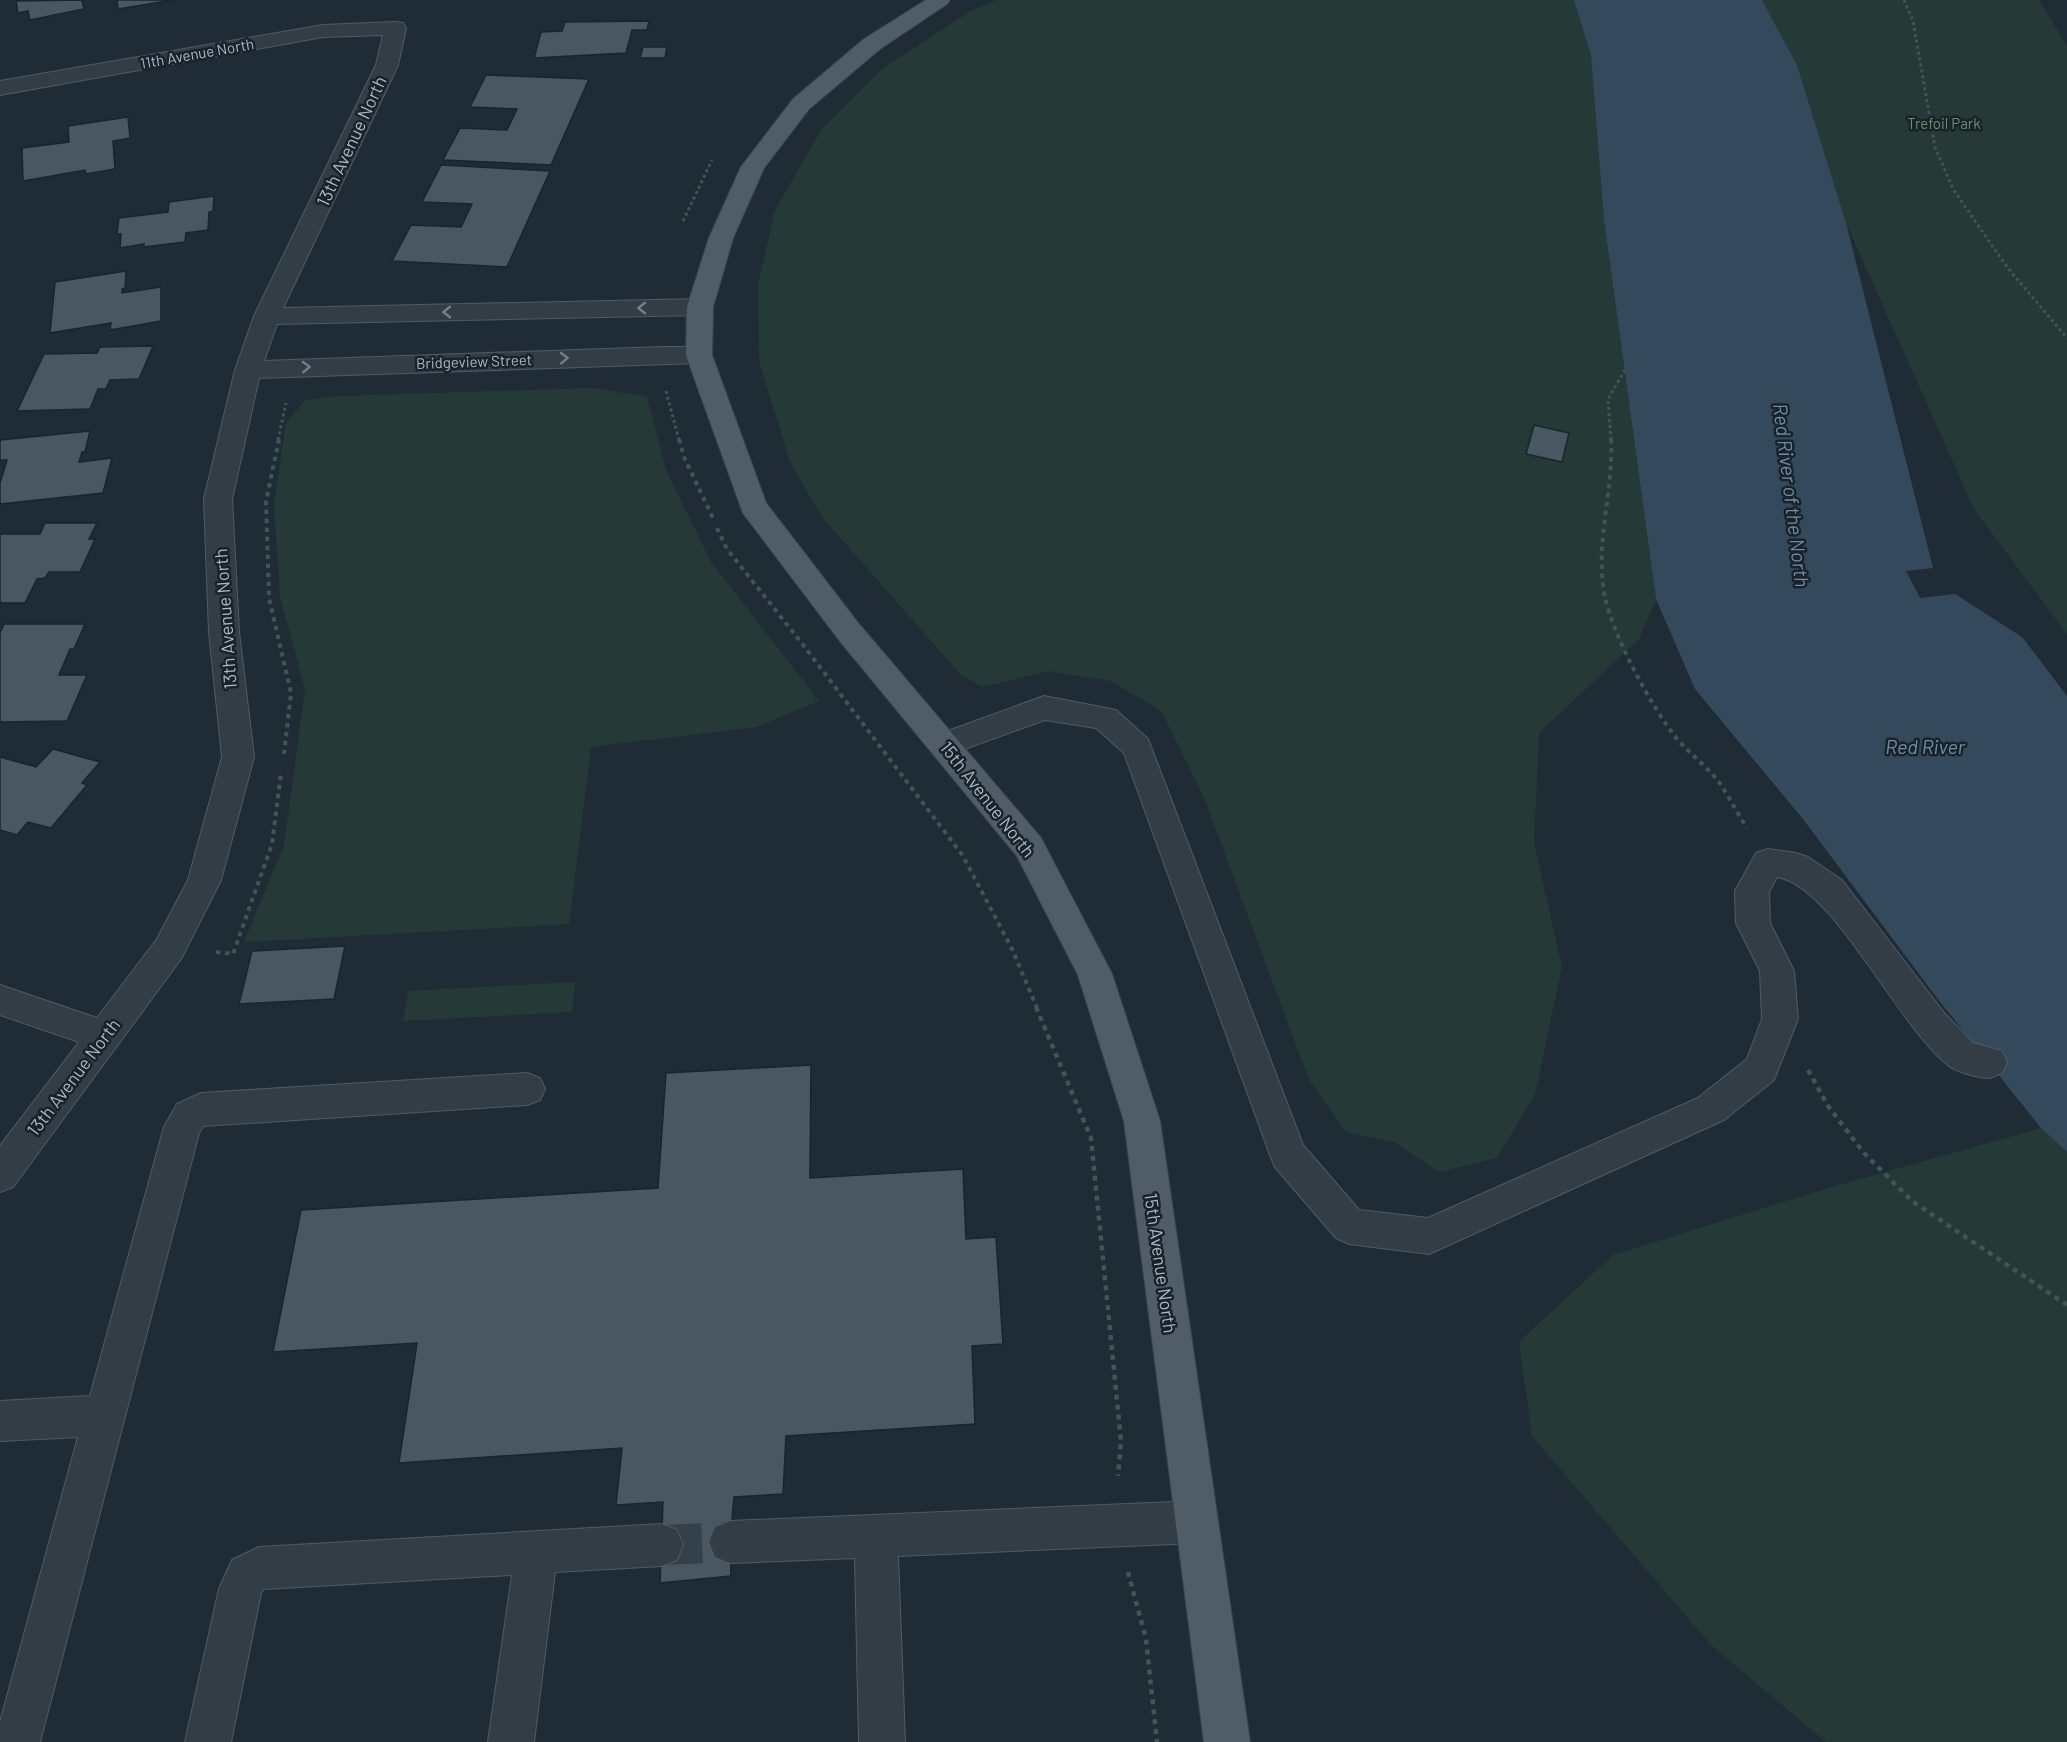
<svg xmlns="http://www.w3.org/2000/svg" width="2067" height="1742" font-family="Barlow,sans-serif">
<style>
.green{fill:#253a37}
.water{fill:#344a5c}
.building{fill:#485761;stroke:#1b242c;stroke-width:1.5}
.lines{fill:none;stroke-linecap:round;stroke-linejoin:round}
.minor-tunnel{stroke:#35414a;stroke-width:40;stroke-dasharray:40 20;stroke-linecap:butt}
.minor-casing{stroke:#515b64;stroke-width:2}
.major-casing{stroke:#3d464f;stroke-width:2}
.path-far2{stroke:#415554;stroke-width:3;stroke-dasharray:3 3;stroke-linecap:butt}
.path-far1{stroke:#415554;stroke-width:4;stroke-dasharray:4.5 4.5;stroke-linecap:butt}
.path{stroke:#415554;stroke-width:4.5;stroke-dasharray:5 5;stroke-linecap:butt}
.minor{fill:#333d46;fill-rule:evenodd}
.major{fill:#515d66;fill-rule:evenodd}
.oneway{stroke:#76818b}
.labels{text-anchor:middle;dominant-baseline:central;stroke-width:5;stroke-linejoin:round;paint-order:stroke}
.far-street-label{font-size:15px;fill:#adb9c3;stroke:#19222a}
.far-park-label{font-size:15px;fill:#66926a;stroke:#19222a}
.street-label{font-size:18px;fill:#adb9c3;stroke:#19222a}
.water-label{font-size:20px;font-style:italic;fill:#6f8ea6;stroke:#19222a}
</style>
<rect width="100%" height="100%" fill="#202c35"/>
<path class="green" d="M996,0h578l17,56 13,164 52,379 -17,40 -100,94 -5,110 28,124 -27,127 -38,64 -58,14 -45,-30 -48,-10 -37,-52 -104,-280 -43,-88 -51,-31 -63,-10 -65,16 -22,-12 -139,-158 -32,-55 -31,-101 -1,-76 17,-75 47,-81 61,-61 88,-57z
M1762,0h277l28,46v588l-93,-125 -128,-286 -49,-158z
M593,388l54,9 19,73 45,92 108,139 -63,26 -165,20 -22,177 -325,18 40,-97 21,-155 -25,-94 -6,-92 12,-81 19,-23 34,-4z
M575,982l-3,30 -169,9 5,-30z
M2041,1128l26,24v590h-241l-115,-97 -179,-209 -13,-94 94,-87 202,-63z"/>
<path class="water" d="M1574,0h188l35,65 49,158 87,345 -27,3 14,27 35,-4 67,43 45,59v456l-26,-24 -104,-130 -134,-179 -108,-130 -39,-90 -52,-379 -13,-164z"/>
<path class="building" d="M82,0l2,9 -54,11 -2,-9 -10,2 -2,-12z
M117,0h56l-55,9z
M649,21l-2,9h-15l-6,23 -92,5 7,-26 21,-1 3,-9z
M643,47h24l-2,11h-25z
M486,75l103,4 -38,86 -108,-5 17,-32 47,2 10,-21 -47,-2z
M128,117l2,21 -17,3 2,28 -29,5 -1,-4 -62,11 -1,-33 47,-6 -1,-16z
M441,165l109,6 -43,96 -115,-6 19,-36 50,2 11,-23 -50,-2z
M214,196l-1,15 -4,1 -1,18 -22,3 -1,9 -41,5v-3l-24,4 1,-14h-4l2,-16 49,-6 1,-10z
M126,271l-1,17 -3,1v4l39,-6v34l-51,9 1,-7 -61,10 5,-51z
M153,346l-14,33 -29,1 -4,9h-8l-8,20 -73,2 27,-57 53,-1 3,-6z
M1534,425l35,8 -7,29 -36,-8z
M90,431l-5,21h-3l-3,10 33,-4 -9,35 -103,11v-21l7,-23h-7v-20z
M45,523h52l-8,16h6l-15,33h-31l-4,6 -8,1 -12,24h-25v-69h40z
M4,624h81l-11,25h-4l-11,26h28l-20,46 -67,1v-89z
M53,749l47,13 -18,21 5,2 -36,43 -23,-6 -11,13 -17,-5v-73l36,10z
M345,946l-11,53 -95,5 13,-53z
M811,1065l-1,113 153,-9 3,70 30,-2 7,107 -31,2 3,78 -189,12 -3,58 -49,3 -4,45 1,34 -71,7 3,-81 -47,3 6,-57 -223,15 18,-120 -144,9 28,-142 357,-22 8,-115z"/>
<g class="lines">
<path class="minor-tunnel" d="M662,1545l68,-3"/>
<g class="minor-casing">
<path id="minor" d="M395,22l8,1 3,5 -8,37 -115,243 417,-9 9,3 4,5 -4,5 -9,3 -423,9 -13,37 398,-14h37l9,2 4,6 -4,6 -9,2 -440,15 -27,121 7,133 15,125 -33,123 -40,79 -168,228 -13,5v-46l79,-104 -79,-27v-30l97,33 60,-79 31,-59 34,-123 -13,-125 -5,-133 31,-129 19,-54 122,-251 7,-30 -60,2 -323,58v-14l323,-56z
M1044,696l72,14 32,29 155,406 56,65 69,8 270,-120 49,-39 15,-40 -2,-48 -24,-48 -1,-32 21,-38 12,-4 28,4 12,4 34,23 103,134 28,29 29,8 5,11 -5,11c-4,1 -9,4 -13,5 -10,0 -32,-6 -40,-12 -50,-38 -116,-181 -172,-189l-8,15 1,31 24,48 4,48 -24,61 -50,40 -295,134 -80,-10 -13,-6 -61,-71 -5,-12 -146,-402 -28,-25 -51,-8 -100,36 -11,-4 -5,-8 5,-8z
M527,1073l13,5 5,11 -5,11 -13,5 -324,21 -4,7 -159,609h-40v-20l78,-285 -78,4v-40l90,-5 74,-269 13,-23 24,-11z
M1197,1501l15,6 6,15 -6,15 -15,6 -299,13 7,186h-46l-4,-184 -125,5 -15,-6 -6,-15 6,-15 15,-6z
M662,1524l15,6 6,15 -6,15 -15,6 -107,6 -21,170h-46l24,-167 -248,14 -3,4 -30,149h-46l34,-153 13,-29 27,-13z"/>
</g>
<g class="major-casing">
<path id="major" d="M926,0h24l-3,4 -67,45 -71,60 -45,59 -31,70 -20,69 -1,48 54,148 93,121 182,214 71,136 48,147 90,621h-46l-80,-621 -46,-146 -61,-119 -178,-216 -96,-127 -57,-158 1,-48 22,-69 32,-71 52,-68 71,-60z"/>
</g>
<path class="path-far2" d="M1904,0l9,21 22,126 18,42 54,78 60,71
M683,221l29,-61
M666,391l13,49
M278,440l8,-37
M1611,440l-3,-41 17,-29"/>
<path class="path-far1" d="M279,439l-13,63 3,96 22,95 -7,61
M679,439l5,18 29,61
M1611,439c3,53 -17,105 -6,158 8,39 47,111 72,142 14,16 32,29 44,46 9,14 17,29 26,43
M717,528l10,21 77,97 159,210 49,93 25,59
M216,952l17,2 39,-110 9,-71"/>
<path class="path" d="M1036,1007l55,131 30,303 -3,35
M1808,1070l20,36 36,47 48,48 155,104
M1128,1572l18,67 11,103"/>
<use href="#minor" class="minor"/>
<use href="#major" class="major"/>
</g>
<defs><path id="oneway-chevron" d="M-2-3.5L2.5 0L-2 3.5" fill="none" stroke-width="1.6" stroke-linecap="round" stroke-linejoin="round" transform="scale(1.5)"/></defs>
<g class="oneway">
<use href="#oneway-chevron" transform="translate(642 308) rotate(179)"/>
<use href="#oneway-chevron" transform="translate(447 312) rotate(179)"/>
<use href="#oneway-chevron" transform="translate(564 358) rotate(-2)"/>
<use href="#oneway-chevron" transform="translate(306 367) rotate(-2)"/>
</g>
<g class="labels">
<g class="far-street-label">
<text transform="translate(197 53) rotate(-10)">11th Avenue North</text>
<text transform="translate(474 361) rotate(-2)">Bridgeview Street</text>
</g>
<g class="far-park-label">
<text x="1944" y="123">Trefoil Park</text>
</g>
<g class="street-label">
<text transform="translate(351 141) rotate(-65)">13th Avenue North</text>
<text transform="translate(225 619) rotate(-94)">13th Avenue North</text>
<text transform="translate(988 799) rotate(52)">15th Avenue North</text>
<text transform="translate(73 1077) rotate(-53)">13th Avenue North</text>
<text transform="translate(1161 1263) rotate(82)">15th Avenue North</text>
</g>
<g class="water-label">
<text transform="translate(1792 495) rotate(83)">Red River of the North</text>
<text x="1925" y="746">Red River</text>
</g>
</g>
</svg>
